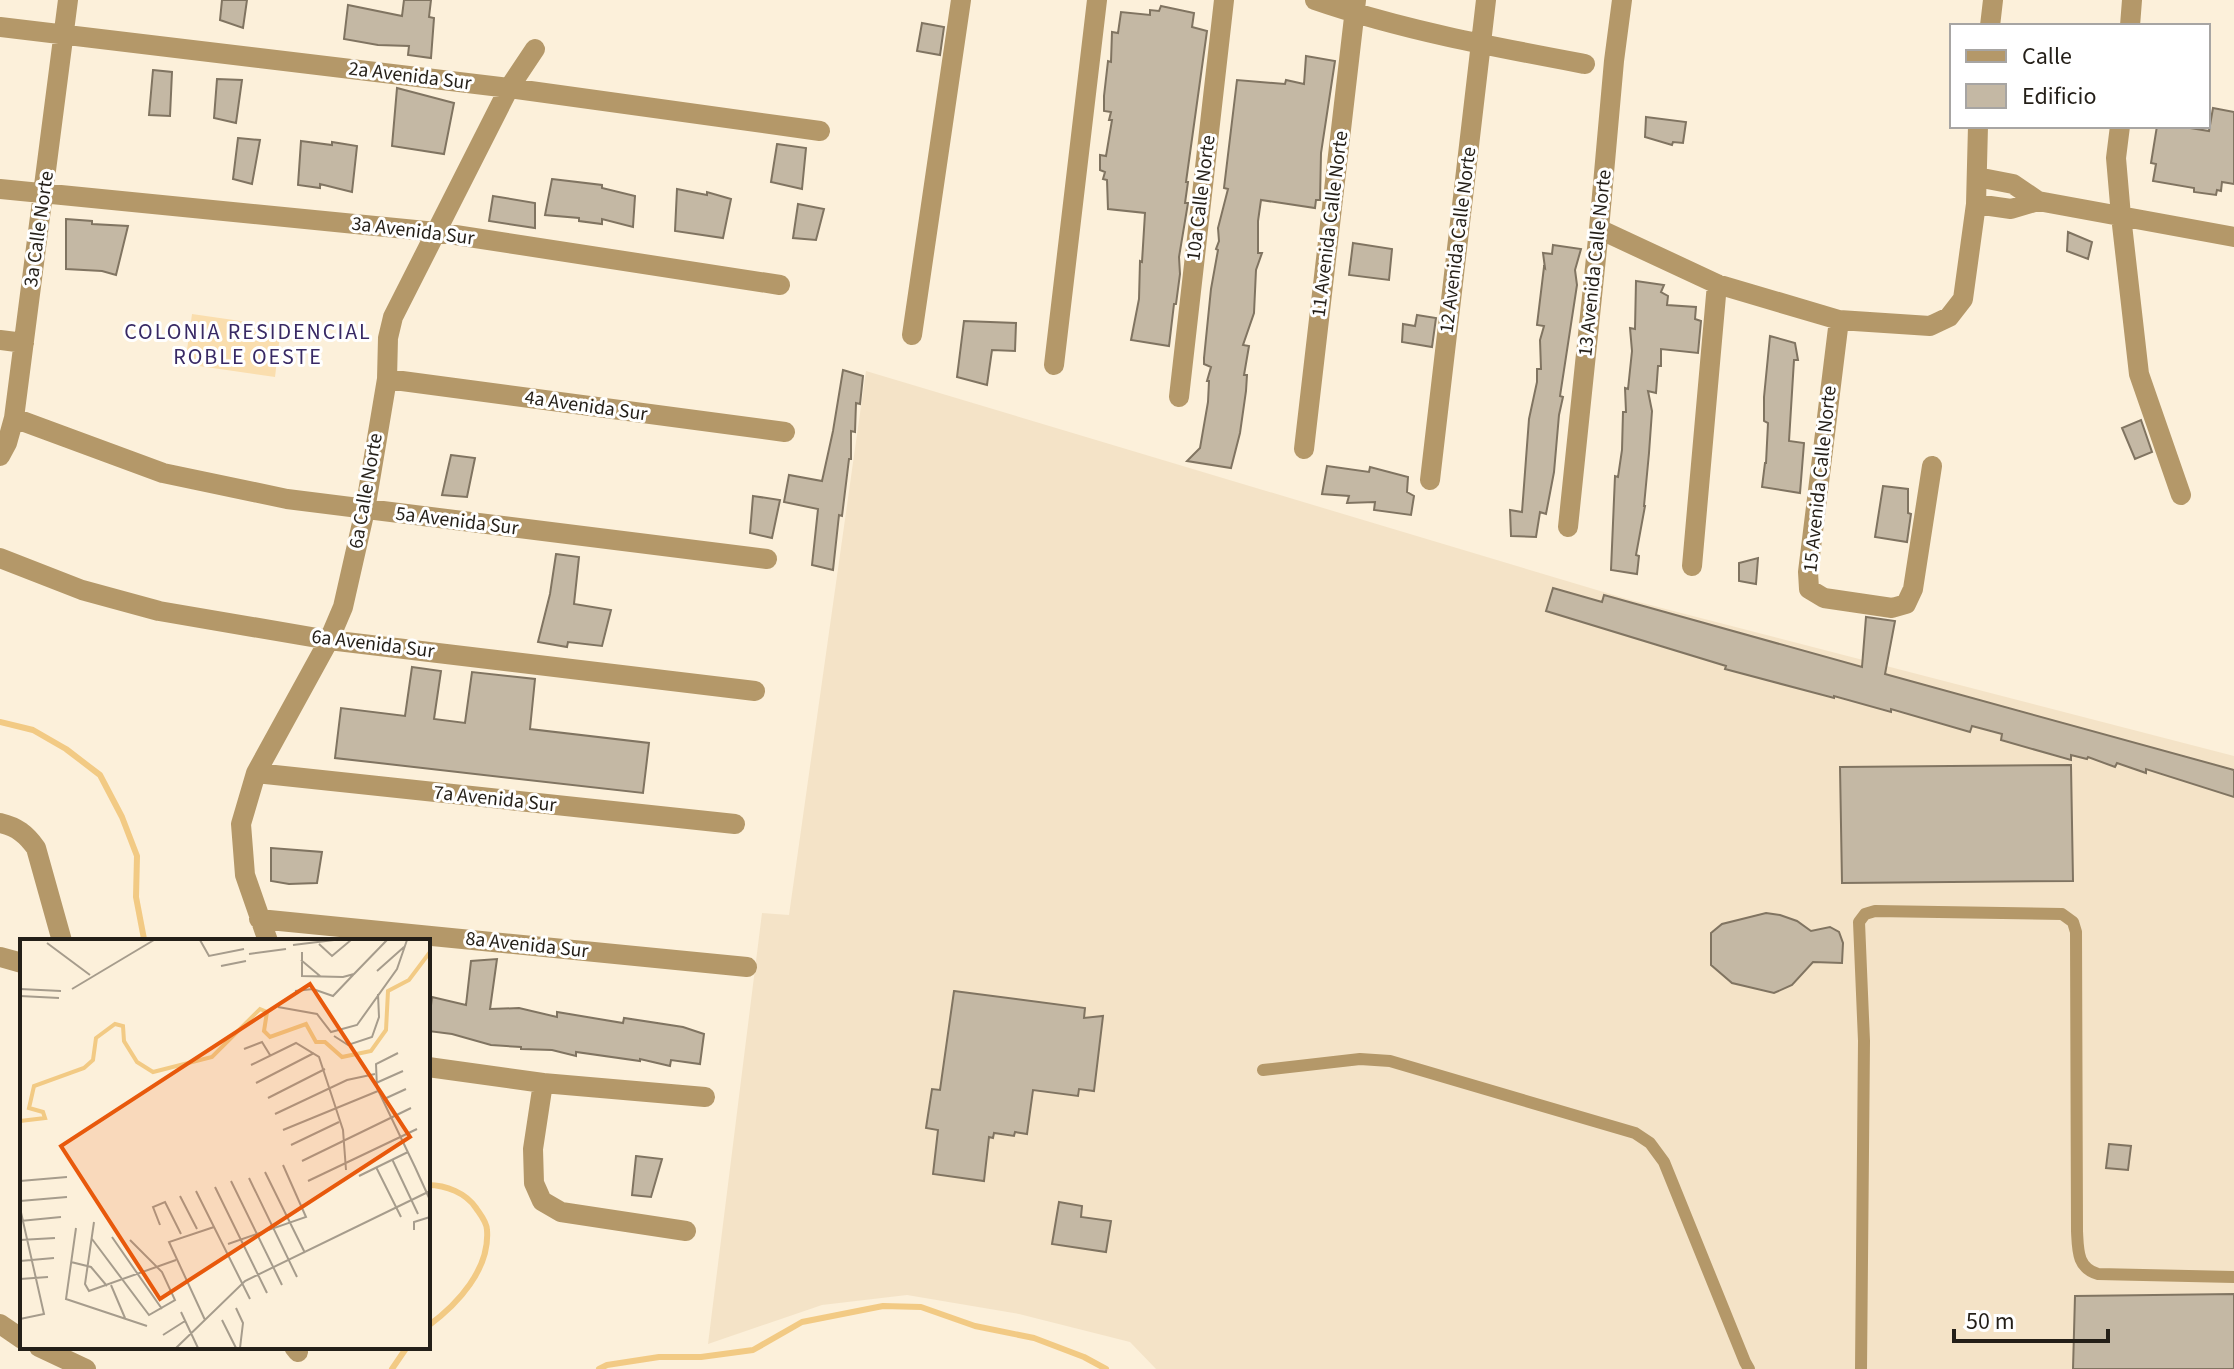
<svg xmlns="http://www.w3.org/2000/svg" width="2234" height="1369" font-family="'Source Sans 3',sans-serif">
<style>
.built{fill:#f4e3c7}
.green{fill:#fadeae}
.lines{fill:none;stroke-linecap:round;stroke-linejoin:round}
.stream{stroke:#f2ca84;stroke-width:6}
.building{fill:#c4b8a4;stroke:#807461;stroke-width:2}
.service{stroke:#b49869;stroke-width:12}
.minor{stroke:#b49869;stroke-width:20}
.labels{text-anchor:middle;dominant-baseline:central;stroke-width:6;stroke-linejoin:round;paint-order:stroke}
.street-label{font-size:20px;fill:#241f18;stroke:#fff}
.neighbourhood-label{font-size:22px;letter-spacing:2px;fill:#382964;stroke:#fff}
.inset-river{fill:none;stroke:#f2ca84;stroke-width:4}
.inset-road{fill:none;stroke:#a69c8c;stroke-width:2}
.view{fill:#e8590c;fill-opacity:0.15;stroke:#e8590c;stroke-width:4}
.inset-edge{fill:none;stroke:#241f18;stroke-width:4}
</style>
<rect width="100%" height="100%" fill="#fcf0da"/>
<path class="built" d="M866,371l761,228 607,157v613h-1078l-26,-27 -111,-28 -112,-19 -85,10 -114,39 54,-431 27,2z"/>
<path class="green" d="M192,314l89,13 -6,50 -90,-13z"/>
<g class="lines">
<path class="stream" d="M0,722l33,8 33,19 34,26 22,42 15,39 -1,41 8,42 4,2
M428,1185c18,0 38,8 48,23 4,6 11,14 11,22 3,39 -29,74 -59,96
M392,1369l15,-22
M599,1369l8,-4 52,-8h42l52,-7 49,-28 81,-16 38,1 54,19 59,12 50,19 22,12"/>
</g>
<path class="building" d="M222,0h25l-4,28 -23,-8z
M404,0h27l-2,17 5,1 -3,40 -23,-3 1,-9 -31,-1 -34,-6 4,-34 54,11z
M1161,6l33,7 -2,14 15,4 -21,151h2l-3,21h3l-9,54 1,17 -4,30h-2l-5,42 -38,-6 8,-41 1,-38 2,1 3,-49 -37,-4 -1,-29 -4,-1 2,-7 -5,-2v-15l6,1 6,-36h-3l2,-8 -7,-1v-15l4,-35 3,1 1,-30 6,1 3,-21 29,3v-5l9,1z
M922,23l22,4 -4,28 -23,-4z
M1306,56l29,5 -14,92 -1,47h-4l-1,8 -54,-8 -3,21v32h4l-6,17 -2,43 -11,32 6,1 -5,29h3l-1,16 -6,42 -9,35 -44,-7 13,-13 8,-46 1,-21h-2l4,-14 -7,-3v-6l7,-69 7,-39 -2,-1 3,-8 -1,-13 10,-39 -4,-1 13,-108 48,4 1,-4 18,4z
M153,70l19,2 -2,44 -21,-1z
M217,79l25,1 -6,43 -22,-5z
M397,88l57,15 -10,51 -52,-8z
M2213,108l21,4v72l-12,-2 -1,9 -4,-1 -1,5 -22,-3v-4l-41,-7 3,-17 -5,-1 6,-37h21l31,5z
M1646,117l40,5 -3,21 -10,-1 -1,3 -27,-8z
M238,138l22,2 -8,44 -19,-5z
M301,141l31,4v-3l25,4 -5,46 -32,-8v4l-22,-3z
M777,144l29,4 -4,41 -31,-7z
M552,179l50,6v3l33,8 -2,31 -31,-8v5l-23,-3v-3l-34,-3z
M677,189l30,6v-3l24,7 -8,39 -48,-7z
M493,196l42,7v25l-46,-7z
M798,204l26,5 -8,31 -23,-2z
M66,219l26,2v3l36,2 -12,49 -14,-4 -36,-2z
M2068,232l24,10 -4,17 -21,-8z
M1353,243l39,6 -3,31 -40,-5z
M1553,245l28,4 -6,21 2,15 -17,111 3,1 -4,18 -5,57 -8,42 -6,-2 -4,25 -25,-1 -1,-26 12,2 7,-93 8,-37v-13h4l-1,-29 4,-14 -7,-1 7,-58 1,1 -2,-15 9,1z
M1636,281l28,4 -3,7 7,4 -1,9 29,2 -1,12 6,2 -3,32 -37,-4v17h-3l-2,27 -8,-2 4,20 -3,42 -5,53h1l-9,49 3,1 -2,18 -26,-4 4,-94 3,1 4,-27 1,-38h3l-1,-24 3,1 4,-38 -2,-23 5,1z
M1417,315l19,3 -4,29 -30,-5 1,-18 12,2z
M964,321l52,2 -1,28 -23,-1 -5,35 -30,-8z
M1770,336l25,7 3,17h-4l-5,81 15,2 -4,50 -38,-6 3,-24h1l2,-40 -4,-2v-24z
M843,370l20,6 -3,28 -4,-1 -1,29 -4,-1v28h-2l-7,57 -3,-1 -6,55 -21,-5 6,-56 -34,-7 5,-27 33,6 11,-50z
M2141,420l11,32 -17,7 -13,-31z
M451,455l24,3 -8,39 -25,-2z
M1327,466l42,6 1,-5 38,10 -1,15 7,4 -3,19 -37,-5 1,-8 -28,1 2,-7 -27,-2z
M1883,486l25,3v24l3,1 -4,28 -32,-5z
M753,496l27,4 -8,38 -22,-5z
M556,554l23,3 -5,47 37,6 -9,36 -34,-4 -1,5 -29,-5 12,-48z
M1758,558l-2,26 -17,-3v-18z
M1553,588l49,14 2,-7 258,72 4,-50 29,4 -10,53 349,96v27l-88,-28v4l-29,-10 -2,4 -27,-10 -1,2 -16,-4v5l-70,-20 1,-6 -30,-8 -2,6 -79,-23v3l-57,-16v2l-109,-29 1,-3 -180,-55z
M412,667l29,4 -7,48 31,4 7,-51 63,7 -5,50 119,14 -6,50 -308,-35 6,-50 64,8z
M2071,765l2,116 -231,2 -2,-116z
M271,848l51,4 -5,31 -28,1 -18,-3z
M1766,913l14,2 17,6 14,10 19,-4 9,5 4,11 -1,20 -29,-1 -21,23 -18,8 -42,-10 -21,-18v-32l11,-9z
M497,959l-7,50 29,-1 38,9v-5l66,11 1,-5 59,9 21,7 -4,30 -29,-4 -1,6 -30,-7v2l-64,-9v4l-24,-6 -31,-1v-2l-30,-2 -39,-11 -24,-3 4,-34 34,8 5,-44z
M954,991l131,17 -1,10 19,-2 -9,75 -15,-2 -1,7 -45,-6 -6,44 -12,-2 -1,4 -20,-3 -1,5 -4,-1 -5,44 -51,-7 5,-44 -12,-2 6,-39 8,1z
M2109,1144l22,2 -3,24 -22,-2z
M636,1156l26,3 -11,38 -19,-2z
M1059,1202l23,4 -1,11 30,4 -5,31 -54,-8z
M2234,1294v75h-161l2,-73z"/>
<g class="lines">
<path class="service" d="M1263,1070l97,-11 30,2 245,72 15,10 14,19 81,200 4,7
M1861,1369l3,-328 -5,-119 6,-8 10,-3 187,3 11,8 3,10 1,299c1,19 0,37 21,43l136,3"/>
<path class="minor" d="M1315,0c87,30 179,47 270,64
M1990,26l3,-26
M2130,26l2,-26
M0,27l509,61 311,43
M2120,126l-4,32 5,58 18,158 42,121
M1977,177l36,7 25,17 196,36
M0,189l436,43 344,53
M1976,204l35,5 27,-8
M1599,229l118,55 122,36 91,6 19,-9 14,-18 13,-95 2,-78
M1839,320l-31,252 1,17 15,9 68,10 14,-4 7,-15 19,-123
M912,335l49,-335
M0,340l24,3
M1054,365l43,-365
M387,379l398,53
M1179,397l45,-397
M14,418l149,55 124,26 480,60
M1304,449l52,-449
M0,456l7,-13 7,-25 54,-418
M1430,480l56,-480
M1568,527l31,-298 15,-168 8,-61
M0,558l82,32 77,21 170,29 426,51
M1692,566l25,-282
M256,773l479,51
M0,823c17,4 26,11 36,25l26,93
M259,919l488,48
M268,941l-23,-66 -4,-51 15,-51 73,-133 14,-33 22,-97 22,-131 1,-41 5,-21 116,-229 26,-39
M0,957l22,6
M428,1067l115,16 162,14
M543,1083l-10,66 1,34 8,18 19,11 125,19
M0,1324l22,15
M39,1347l47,22
M294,1347l4,5"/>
</g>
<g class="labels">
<g class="street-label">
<text transform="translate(410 76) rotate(7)">2a Avenida Sur</text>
<text transform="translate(1201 198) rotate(-83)">10a Calle Norte</text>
<text transform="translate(1330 224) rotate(-83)">11 Avenida Calle Norte</text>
<text transform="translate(39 229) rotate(-82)">3a Calle Norte</text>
<text transform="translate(413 231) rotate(7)">3a Avenida Sur</text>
<text transform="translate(1458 240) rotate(-83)">12 Avenida Calle Norte</text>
<text transform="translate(1595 263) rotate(-84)">13 Avenida Calle Norte</text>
<text transform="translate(586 406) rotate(8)">4a Avenida Sur</text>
<text transform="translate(1820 479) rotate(-84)">15 Avenida Calle Norte</text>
<text transform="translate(366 491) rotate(-80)">6a Calle Norte</text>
<text transform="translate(457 521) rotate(7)">5a Avenida Sur</text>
<text transform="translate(373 644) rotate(7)">6a Avenida Sur</text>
<text transform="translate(495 799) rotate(6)">7a Avenida Sur</text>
<text transform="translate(527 945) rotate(6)">8a Avenida Sur</text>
</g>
<g class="neighbourhood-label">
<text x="248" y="332">COLONIA RESIDENCIAL<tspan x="248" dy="25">ROBLE OESTE</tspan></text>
</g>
</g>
<g transform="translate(20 939)">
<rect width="410" height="410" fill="#fcf0da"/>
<path class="inset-river" d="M0,182l25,-3 -2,-6 -14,-4 5,-22 50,-18 9,-8 3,-22 19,-14 8,2 1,15 13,21 16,10 59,-15 48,-48 7,3 -3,19 6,6 36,-13 10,18h9l17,15 29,-6 15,-21 2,-39 21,-11 21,-28"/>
<path class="inset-road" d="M180,1l9,16 35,-7M27,4l43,32M299,5l13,12 19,-16M273,6l41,-5M282,13v24l41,1 11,-3 33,-34M229,15l37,-5M281,21l19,16M201,27l25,-5M357,32l27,-24M0,50l41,2M52,50l82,-49M275,52l18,-2 20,7 21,-22M0,57l39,2M258,68l39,7 14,18 26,-7 40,-56 10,-29M314,97l14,9 24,-8 7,-20 -1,-23M224,110l18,-7 8,13M378,114l-22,11 1,24 38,79M231,126l45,-22 23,14 24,73 3,40M236,144l58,-30M356,144l27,-12M248,159l57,-29M362,161l24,-11M255,175l72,-34 28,-6M263,191l95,-39M271,206l48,-23M372,220l26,55M282,222l109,-53M356,228l25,50M395,228l15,33M245,233l40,81M339,237l49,-24M229,239l48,99M0,242l47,-4M211,242l51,104M288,242l109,-52M195,248l52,106M176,252l54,108M160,257l17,33M0,262l47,-4M0,269l24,106 -24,5M0,282l41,-4M74,283l-9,62 4,7 87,-31M140,286l-7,-18 12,-5 16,32M56,289l-10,71 81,27M394,291v-8l16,-5M92,298l50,72M72,300l57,76 26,-15 -13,-28 -32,-32M0,301l35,-2M208,305l78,-27 -23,-52M0,322l34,-3M51,323l20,5 16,19M0,340l28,-2M91,346l14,33M216,369l7,15 -3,25M161,373l17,36M185,381l-36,-78 45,-15M202,381l14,28M143,396l22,-14M156,409l69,-67 185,-90"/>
<path class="view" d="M290,45l100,153 -250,162 -99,-153z"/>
<rect width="410" height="410" class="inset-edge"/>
</g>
<rect x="1950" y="24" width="260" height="104" fill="#ffffff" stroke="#a7a5a3" stroke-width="2"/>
<rect x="1966" y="50" width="40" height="12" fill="#b49869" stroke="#a7a5a3" stroke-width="2"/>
<text x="2022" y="64" font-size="24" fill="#241f18">Calle</text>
<rect x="1966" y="84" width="40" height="24" fill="#c4b8a4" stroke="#a7a5a3" stroke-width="2"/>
<text x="2022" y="104" font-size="24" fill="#241f18">Edificio</text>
<path d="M1954 1329v12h154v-12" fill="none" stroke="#241f18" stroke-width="4"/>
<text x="1966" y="1329" font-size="24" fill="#241f18" stroke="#ffffff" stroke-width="6" paint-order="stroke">50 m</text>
</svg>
